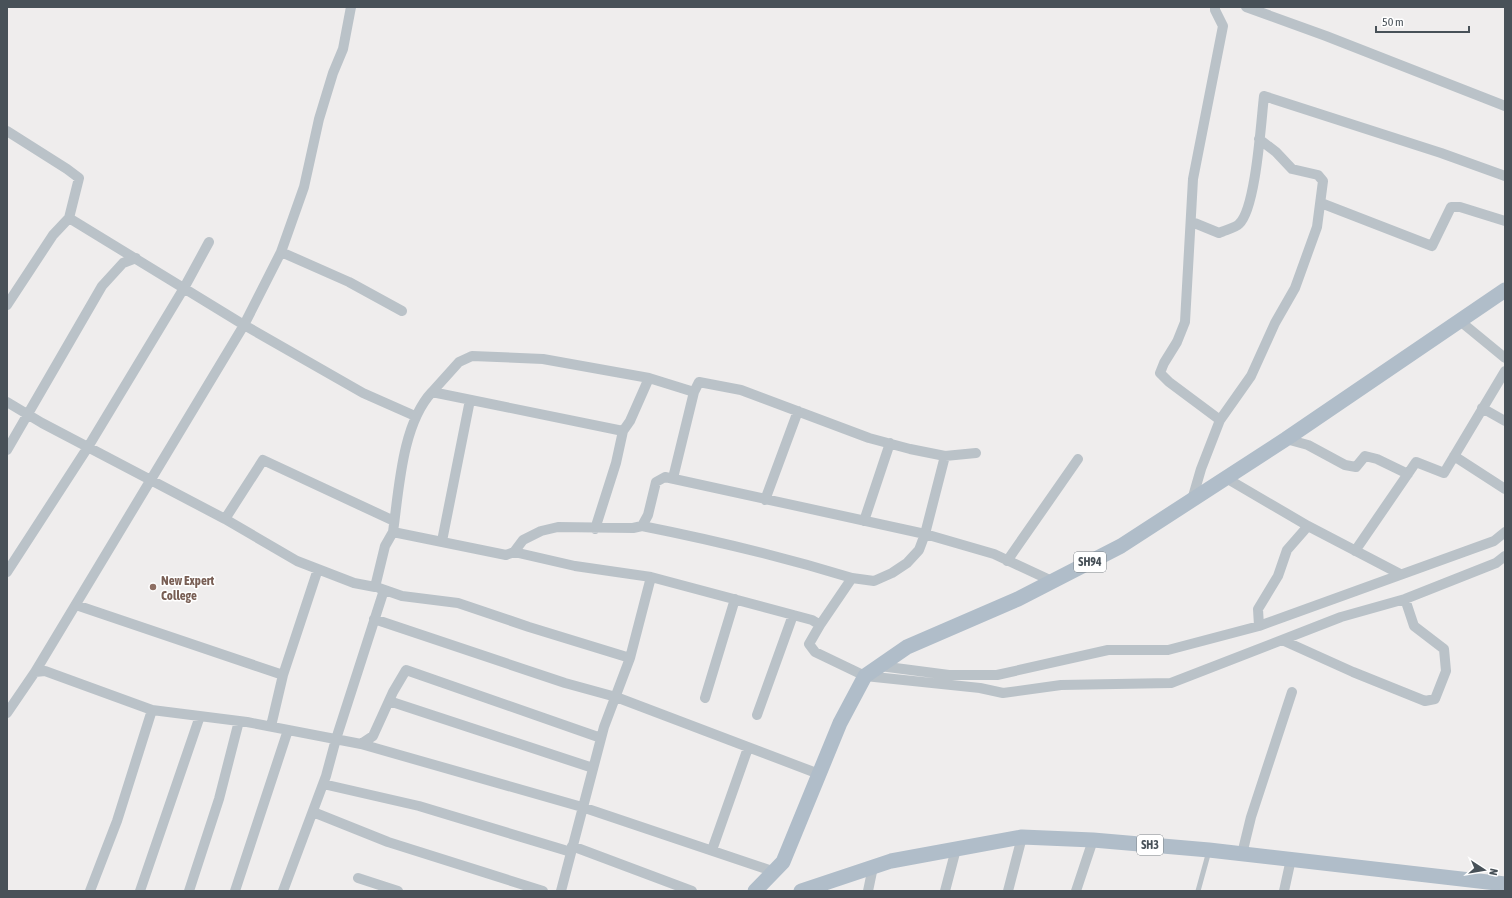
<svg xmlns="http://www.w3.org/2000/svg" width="1512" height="898" font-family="'Asap Condensed',sans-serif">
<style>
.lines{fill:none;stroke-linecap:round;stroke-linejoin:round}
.lane{stroke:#bac2c8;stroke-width:5}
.street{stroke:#bac2c8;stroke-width:10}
.primary{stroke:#b0bdc9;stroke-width:15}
.education-dot{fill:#8d6e63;stroke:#fff;stroke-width:1.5}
.labels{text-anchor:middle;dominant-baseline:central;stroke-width:3;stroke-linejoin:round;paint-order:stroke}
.shield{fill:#fff;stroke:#7f858a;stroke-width:1}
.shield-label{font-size:12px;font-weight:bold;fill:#485158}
.education-label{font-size:13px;font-weight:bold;fill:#785e54;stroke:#fff;text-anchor:start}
</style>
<rect width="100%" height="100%" fill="#efeded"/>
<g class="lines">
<path class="lane" d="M1198,891l11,-40"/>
<path class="street" d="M351,7l-8,42 -10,24 -14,46 -15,68 -23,65 -37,73 119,68 52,23
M1246,7l80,29 179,70
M7,131l60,38 12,9 -10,40 175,107 -209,347
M1321,203l111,43 19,-39h9l45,14
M1192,222l27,11c6,-3 16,-5 20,-9 17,-15 22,-103 25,-128l177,57 64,23
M281,252l68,30 53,29
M7,305l46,-70 16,-17
M1460,321l45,37
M432,392l27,-30 13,-6 71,3 106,19 45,14
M7,402l35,21 183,96 72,42 57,22 21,4 10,-41 8,-14 113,23 8,-3 9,-12 18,-9 17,-4 75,1 9,-2 6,-11 8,-33 9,-5 260,57 69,20 58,27
M1482,408l23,13
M1220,420l31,-44 24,-53 20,-35 22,-61 6,-46 -5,-6 -26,-6 -16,-17 -17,-13
M1286,439l22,6 37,20 11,2 9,-11 12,3 31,15
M7,450l95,-164 21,-23 13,-5
M1454,456l51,33
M673,478l21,-86 5,-10 42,8 128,48 41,11 35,7 31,-3
M1226,478l82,48 92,48
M765,500l33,-89
M1192,500l9,-31 19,-49 -51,-38 -9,-9 4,-10 13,-21 8,-20 8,-143 30,-153 -8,-16v-3
M225,519l38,-59 131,61
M864,521l26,-78
M642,526c71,14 141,31 210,52l-32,47
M595,529l21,-66 7,-32
M393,532c6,-43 9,-108 39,-140l191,39 7,-10 19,-43
M442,541l28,-141
M1355,551l61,-89 28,11 61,-102
M514,552l61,14 76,11
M1007,561l71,-102
M7,572l81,-125 96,-159 25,-46
M852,578l22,3 18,-8 15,-10 12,-13 6,-16 20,-78
M379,588l23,8 56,7 71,24 101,31
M76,605l207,70 35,-106
M374,619l191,64 51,14 203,77
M1259,626l-1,-17 20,-33 9,-26 21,-24
M1282,640l71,32 72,29 10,-2 11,-28 -2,-22 -30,-23 -9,-27
M880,666l69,9h48l111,-25h60l91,-24 235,-85 11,-9
M705,698l30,-99
M389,701l204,67
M7,713l28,-41 10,-1 107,39 95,12 114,22 12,-8 20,-44 13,-22 195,68
M757,715l36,-100
M271,726l12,-51
M361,744l221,63 193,65
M323,784l96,22 152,46
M313,812l75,30 155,49
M572,846l120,45
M712,850l36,-102
M1242,854l9,-37 41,-125
M358,878l40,13
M90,891l27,-70 35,-111
M140,891l60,-175
M189,891l30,-92 20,-78
M235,891l53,-161
M283,891l43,-115 10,-37 48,-149
M561,891l43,-164 26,-69 21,-81 161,43 8,5 -11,19 6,8 50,24 115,12 23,5 58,-8 110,-2 170,-66 64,-18 91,-36 9,-7
M868,891l5,-24
M945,891l11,-42
M1008,891l14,-54
M1076,891l17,-51
M1284,891l7,-32"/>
<path class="primary" d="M755,891l28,-29 57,-139 25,-47 42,-29 111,-48 103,-53 165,-107 219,-149
M801,891l90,-30 131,-24 71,3 116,10 296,34"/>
</g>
<circle class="education-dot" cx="153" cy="587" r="4"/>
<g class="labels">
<g class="shield">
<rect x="1074" y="552" width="32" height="20" rx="3"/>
<rect x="1137" y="835" width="26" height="20" rx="3"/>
</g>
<g class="shield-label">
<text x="1090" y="562">SH94</text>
<text x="1150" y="845">SH3</text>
</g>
<g class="education-label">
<text x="161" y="580">New Expert<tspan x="161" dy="15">College</tspan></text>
</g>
</g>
<rect width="1512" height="898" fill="none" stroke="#485158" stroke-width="16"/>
<g transform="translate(1484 870) rotate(102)" stroke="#ffffff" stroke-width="3" paint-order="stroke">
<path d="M0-3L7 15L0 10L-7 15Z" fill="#485158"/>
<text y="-6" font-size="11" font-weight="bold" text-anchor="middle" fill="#485158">N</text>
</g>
<path d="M1376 26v6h93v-6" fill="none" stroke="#485158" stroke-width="2"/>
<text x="1382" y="26" font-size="12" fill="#485158" stroke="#ffffff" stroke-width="3" paint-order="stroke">50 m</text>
</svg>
